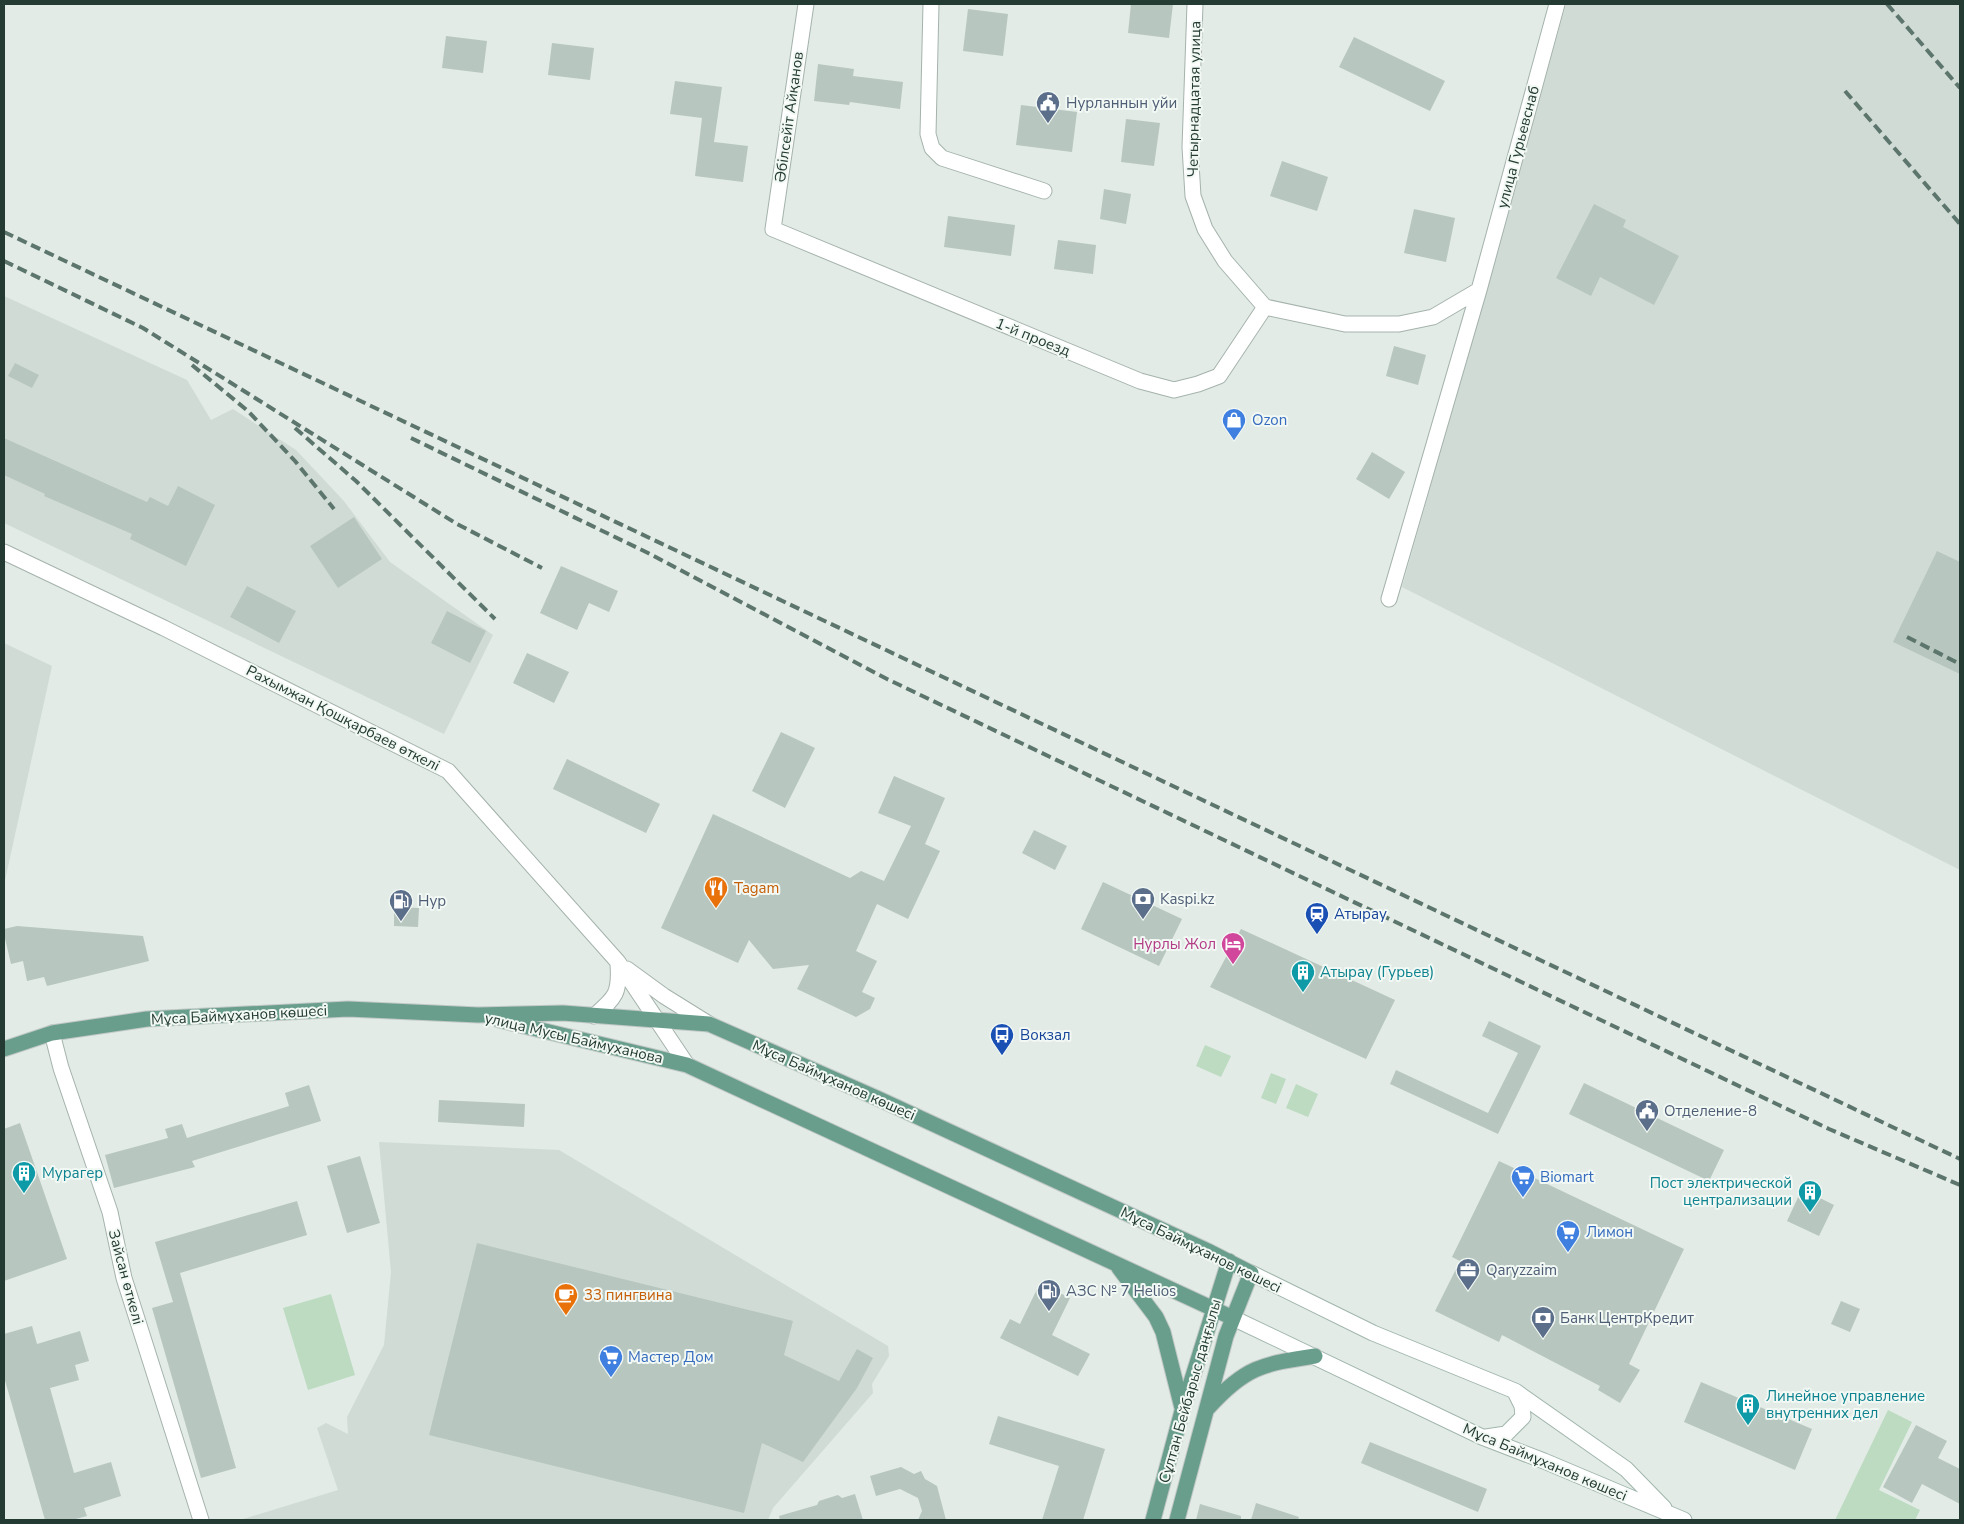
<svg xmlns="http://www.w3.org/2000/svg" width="1964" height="1524" font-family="'Nunito Sans',sans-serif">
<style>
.built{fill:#d0dbd5}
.green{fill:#bcdbc1}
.building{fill:#b7c6bf}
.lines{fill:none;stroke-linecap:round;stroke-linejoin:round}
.street-casing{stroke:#a5b3ac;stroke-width:17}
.secondary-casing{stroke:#a1b6ad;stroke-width:17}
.primary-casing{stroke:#c1c8c6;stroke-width:17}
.street{stroke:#fff;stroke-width:15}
.secondary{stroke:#fff;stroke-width:15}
.primary{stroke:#699e8c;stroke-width:15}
.rail{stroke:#5d766d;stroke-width:4;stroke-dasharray:10 5;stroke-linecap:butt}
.labels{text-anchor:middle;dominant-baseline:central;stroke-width:4;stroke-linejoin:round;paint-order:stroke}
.street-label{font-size:15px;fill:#233b32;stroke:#f2f8f4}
.service-label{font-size:15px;fill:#4e5e75;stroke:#f2f8f4;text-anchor:start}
.shop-label{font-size:15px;fill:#366cbe;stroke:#f2f8f4;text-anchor:start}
.food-label{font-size:15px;fill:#c56008;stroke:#f2f8f4;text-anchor:start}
.transit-label{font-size:15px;fill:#164399;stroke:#f2f8f4;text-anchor:start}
.hotel-label{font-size:15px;fill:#b23c85;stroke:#f2f8f4;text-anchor:end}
.culture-label{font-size:15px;fill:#0d838f;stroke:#f2f8f4;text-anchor:start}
</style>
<rect width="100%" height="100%" fill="#e2ebe6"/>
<path class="built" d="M1566,4h394v866l-558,-283z
M4,296l183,84 24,40 22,-11 63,41 47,50 47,62 103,73 -49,99 -440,-211z
M4,643l48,23 -48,219z
M379,1142l180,8 329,196 1,10 -17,28 1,9 -100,115 -5,12h-528l98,-30 -21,-62 9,-5 22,11 -1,-17 37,-72 7,-73z"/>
<path class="green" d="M1205,1045l26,11 -10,21 -25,-11z
M1271,1073l15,6 -10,25 -15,-6z
M1296,1084l22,10 -10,23 -22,-9z
M331,1294l24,81 -47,15 -25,-82z
M1888,1410l24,12 -33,68 41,20 -5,10h-80z"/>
<path class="building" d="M1131,4h42l-4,34 -41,-5z
M968,9l40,5 -5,42 -40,-5z
M446,36l41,5 -4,32 -41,-5z
M1354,37l91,44 -15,30 -91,-44z
M552,43l42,5 -4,32 -42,-5z
M818,64l36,5 -1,7 50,6 -3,27 -50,-7 -1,3 -35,-4z
M675,81l47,6 -8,55 34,4 -5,36 -48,-6 7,-58 -32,-4z
M1021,105l56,7 -5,40 -56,-7z
M1126,119l34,4 -6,43 -33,-4z
M1282,161l46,16 -11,34 -47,-15z
M1104,189l27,5 -5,30 -26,-5z
M1594,204l32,16 -3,7 56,29 -25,49 -54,-28 -9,19 -35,-18z
M1414,209l41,9 -9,44 -42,-9z
M948,216l67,9 -4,31 -67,-9z
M1058,240l38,5 -3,29 -39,-5z
M1394,346l32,9 -8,30 -32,-9z
M15,363l24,12 -7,13 -24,-12z
M4,438l143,64 3,-5 18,9 10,-20 37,19 -29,61 -56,-27 2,-5 -88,-38 1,-2 -41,-19z
M1372,452l33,20 -16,27 -33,-20z
M354,517l28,42 -44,29 -28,-42z
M1937,551l23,11v112l-67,-32z
M561,566l57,25 -9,21 -20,-9 -12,27 -37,-17z
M247,586l49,25 -17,32 -49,-26z
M447,611l39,20 -16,32 -39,-20z
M527,653l42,19 -15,31 -41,-20z
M781,732l34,16 -30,60 -33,-17z
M567,759l93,45 -14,29 -93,-44z
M894,776l51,22 -20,46 15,7 -32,68 -31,-15 -21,47 21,10 -15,31 13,6 -5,11 -14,8 -59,-28 12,-24 -36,4 -24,-29 -11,23 -77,-35 52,-114 137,64 11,-7 23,10 27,-55 -33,-13z
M1034,830l33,16 -12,24 -33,-17z
M1103,882l79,37 -23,47 -78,-37z
M394,907l25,1 -1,19 -24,-1z
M17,926l126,10 6,25 -102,25 -3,-9 -17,4 -4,-20 -12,3 -7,-30v-5z
M1241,929l154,71 -29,59 -156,-72z
M1489,1021l52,25 -43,88 -108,-50 6,-14 92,43 30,-60 -36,-17z
M1584,1083l140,67 -15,31 -140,-67z
M309,1085l12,36 -129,40 3,6 -81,21 -9,-33 63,-17 -3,-9 17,-5 5,14 102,-32 -4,-13z
M439,1100l86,4 -1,23 -86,-5z
M20,1123l47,136 -63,22v-152z
M360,1156l20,67 -33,10 -20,-67z
M1499,1161l185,88 -55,115 11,6 -20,33 -22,-13 2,-4 -98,-51 -3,7 -64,-31 25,-50 -8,-4z
M1802,1189l32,16 -15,31 -32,-15z
M297,1201l10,34 -127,38 56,195 -35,10 -49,-170 21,-6 -18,-60z
M477,1243l316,78 -9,34 55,26 18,-32 16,9 -16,30 -54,74 -41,-19 -18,70 -315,-78z
M1040,1283l30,15 -18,37 38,19 -12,22 -78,-38 10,-19 10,5z
M1841,1301l19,8 -10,23 -19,-8z
M32,1326l5,18 43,-13 9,30 -14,4 4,15 -29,8 24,85 37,-11 10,34 -37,12 3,8 -15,4h-27l-41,-143v-43z
M1701,1382l111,47 -17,41 -111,-48z
M998,1416l107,33 -22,71h-41l17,-54 -70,-22z
M1916,1425l31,16 -9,17 22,11v35l-38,-20 -10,19 -29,-16z
M1370,1442l117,47 -9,23 -117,-49z
M901,1467l13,7 7,-3 4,8 12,7 9,34h-28l4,-9 -4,-13 -18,-9 -24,7 -6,-20z
M855,1494l8,26h-83l-1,-4 38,-11 2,-4 19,-6 4,3z
M1256,1503l43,14 -1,3h-47z
M1200,1504l41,12v4h-45z"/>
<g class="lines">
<g class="street-casing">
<path id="street" d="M806,4l-33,225 367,152 34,9 24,-6 21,-8 46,-69
M931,4l-3,130 4,14 10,10 102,33
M1195,4l-5,143 3,49 12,33 20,32 40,46 80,17h54l34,-7 46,-27
M4,552l160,76 284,143 170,191 69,103
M1389,599l90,-309 78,-286
M627,969l37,27 45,28
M594,1016c22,-19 26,-23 24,-52
M52,1033l9,35 49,144 14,66 77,242"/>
</g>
<g class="secondary-casing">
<path id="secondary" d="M1251,1273l122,60 142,58 111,78 38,39
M1233,1318l249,119 62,24 140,59
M1486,1437l20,-3 17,-17 -1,-11 -7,-14"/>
</g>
<g class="primary-casing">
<path id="primary" d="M499,1020l188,45 546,253
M4,1049l48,-16 95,-14 201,-10 130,6 85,-2 146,11 170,75 329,152 43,22 -25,63 -49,184
M1119,1268l37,49 7,15 19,76
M1208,1408c37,-41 54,-44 107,-52
M1153,1520l29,-109 47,-150"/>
</g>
<use href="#street" class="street"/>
<use href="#secondary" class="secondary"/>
<use href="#primary" class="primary"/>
<path class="rail" d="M1887,4l73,84
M1845,91l115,133
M4,232l1956,927
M4,261l139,67 314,196 85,44
M192,365l56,46 47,50 39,48
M295,428l61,53 139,138
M411,438l237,115 239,126 942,450 131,56
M1907,637l53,27"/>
</g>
<defs>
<g id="civic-pin" transform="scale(1.25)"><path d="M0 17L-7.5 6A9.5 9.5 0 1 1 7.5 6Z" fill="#5c6f8a" stroke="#f2f8f4"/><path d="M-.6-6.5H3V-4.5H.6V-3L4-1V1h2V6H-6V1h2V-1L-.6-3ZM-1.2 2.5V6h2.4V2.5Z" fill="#fff"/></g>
<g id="shop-pin" transform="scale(1.25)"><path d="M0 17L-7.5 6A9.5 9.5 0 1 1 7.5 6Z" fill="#3f7fe0" stroke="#f2f8f4"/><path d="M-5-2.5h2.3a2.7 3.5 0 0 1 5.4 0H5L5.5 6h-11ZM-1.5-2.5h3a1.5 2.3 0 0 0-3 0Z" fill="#fff"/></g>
<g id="restaurant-pin" transform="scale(1.25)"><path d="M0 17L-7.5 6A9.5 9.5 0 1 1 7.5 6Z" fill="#e8710a" stroke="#f2f8f4"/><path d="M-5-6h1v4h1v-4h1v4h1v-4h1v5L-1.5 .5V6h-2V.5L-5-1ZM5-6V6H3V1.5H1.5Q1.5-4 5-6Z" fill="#fff"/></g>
<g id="bank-pin" transform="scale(1.25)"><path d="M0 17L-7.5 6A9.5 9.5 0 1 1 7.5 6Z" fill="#5c6f8a" stroke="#f2f8f4"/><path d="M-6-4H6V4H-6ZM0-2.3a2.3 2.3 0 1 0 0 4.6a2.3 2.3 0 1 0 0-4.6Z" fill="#fff"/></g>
<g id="fuel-pin" transform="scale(1.25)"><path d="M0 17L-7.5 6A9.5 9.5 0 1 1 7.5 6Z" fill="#5c6f8a" stroke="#f2f8f4"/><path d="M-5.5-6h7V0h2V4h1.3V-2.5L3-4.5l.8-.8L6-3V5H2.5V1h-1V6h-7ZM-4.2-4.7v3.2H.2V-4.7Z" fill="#fff"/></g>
<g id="station-pin" transform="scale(1.25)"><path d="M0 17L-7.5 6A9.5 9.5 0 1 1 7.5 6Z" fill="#1a4fb4" stroke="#f2f8f4"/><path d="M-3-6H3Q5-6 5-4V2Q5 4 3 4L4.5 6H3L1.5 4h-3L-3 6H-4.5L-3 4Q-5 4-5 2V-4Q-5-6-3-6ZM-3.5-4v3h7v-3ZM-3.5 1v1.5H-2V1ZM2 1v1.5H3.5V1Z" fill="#fff"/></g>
<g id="hotel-pin" transform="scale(1.25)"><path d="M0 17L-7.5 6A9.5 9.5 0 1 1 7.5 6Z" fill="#d1479c" stroke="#f2f8f4"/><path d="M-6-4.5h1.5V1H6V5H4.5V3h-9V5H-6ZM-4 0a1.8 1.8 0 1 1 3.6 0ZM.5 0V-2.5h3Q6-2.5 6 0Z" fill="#fff"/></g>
<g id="building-pin" transform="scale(1.25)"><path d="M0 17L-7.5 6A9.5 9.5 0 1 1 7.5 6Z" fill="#0f9aa8" stroke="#f2f8f4"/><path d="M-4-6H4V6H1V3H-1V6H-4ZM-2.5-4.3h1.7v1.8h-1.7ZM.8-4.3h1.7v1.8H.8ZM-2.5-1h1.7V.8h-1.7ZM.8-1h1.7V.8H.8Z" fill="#fff"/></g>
<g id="bus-pin" transform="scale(1.25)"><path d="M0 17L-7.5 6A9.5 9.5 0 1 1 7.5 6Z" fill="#1a4fb4" stroke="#f2f8f4"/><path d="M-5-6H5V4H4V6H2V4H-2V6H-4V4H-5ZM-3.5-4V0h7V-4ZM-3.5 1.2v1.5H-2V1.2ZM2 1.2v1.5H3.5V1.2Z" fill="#fff"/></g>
<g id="supermarket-pin" transform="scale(1.25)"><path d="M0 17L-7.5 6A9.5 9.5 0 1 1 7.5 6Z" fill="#3f7fe0" stroke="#f2f8f4"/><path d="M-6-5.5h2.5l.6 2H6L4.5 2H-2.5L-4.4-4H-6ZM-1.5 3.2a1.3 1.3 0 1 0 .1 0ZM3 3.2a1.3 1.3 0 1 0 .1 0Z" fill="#fff"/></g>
<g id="office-pin" transform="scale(1.25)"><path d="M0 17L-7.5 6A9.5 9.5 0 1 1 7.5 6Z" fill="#5c6f8a" stroke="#f2f8f4"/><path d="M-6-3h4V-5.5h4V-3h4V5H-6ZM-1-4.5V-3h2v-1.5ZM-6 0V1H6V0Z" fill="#fff"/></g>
<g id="cafe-pin" transform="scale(1.25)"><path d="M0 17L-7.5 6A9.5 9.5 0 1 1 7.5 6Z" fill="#e8710a" stroke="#f2f8f4"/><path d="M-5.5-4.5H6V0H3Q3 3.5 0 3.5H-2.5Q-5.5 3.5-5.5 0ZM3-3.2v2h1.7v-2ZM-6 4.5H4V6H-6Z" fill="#fff"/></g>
</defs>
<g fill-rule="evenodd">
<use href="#civic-pin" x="1048" y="103"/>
<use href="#shop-pin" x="1234" y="420"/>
<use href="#restaurant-pin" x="716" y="888"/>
<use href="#bank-pin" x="1143" y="899"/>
<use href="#fuel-pin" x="401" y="901"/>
<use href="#station-pin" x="1317" y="914"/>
<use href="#hotel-pin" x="1233" y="944"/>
<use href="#building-pin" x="1303" y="972"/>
<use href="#bus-pin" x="1002" y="1035"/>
<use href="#civic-pin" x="1647" y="1111"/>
<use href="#building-pin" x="24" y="1173"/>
<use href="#supermarket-pin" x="1523" y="1177"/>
<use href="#building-pin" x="1810" y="1192"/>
<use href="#supermarket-pin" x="1568" y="1232"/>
<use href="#office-pin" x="1468" y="1270"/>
<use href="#fuel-pin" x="1049" y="1291"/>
<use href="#cafe-pin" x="566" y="1295"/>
<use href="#bank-pin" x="1543" y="1318"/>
<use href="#supermarket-pin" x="611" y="1357"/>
<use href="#building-pin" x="1748" y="1405"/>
</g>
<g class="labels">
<g class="street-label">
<text transform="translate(1194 99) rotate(-89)">Четырнадцатая улица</text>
<text transform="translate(789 117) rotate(-82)">Әбілсейіт Айқанов</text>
<text transform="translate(1518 147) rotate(-75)">улица Гурьевснаб</text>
<text transform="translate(1033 337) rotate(22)">1-й проезд</text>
<text transform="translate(343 718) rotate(27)">Рахымжан Қошқарбаев өткелі</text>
<text transform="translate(239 1015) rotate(-3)">Мұса Баймұханов көшесі</text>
<text transform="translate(574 1038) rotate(13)">улица Мусы Баймуханова</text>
<text transform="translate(834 1080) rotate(24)">Мұса Баймұханов көшесі</text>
<text transform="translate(1201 1250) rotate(26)">Мұса Баймұханов көшесі</text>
<text transform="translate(126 1277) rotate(75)">Зайсан өткелі</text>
<text transform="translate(1190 1391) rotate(-74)">Сұлтан Бейбарыс даңғылы</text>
<text transform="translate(1545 1462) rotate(23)">Мұса Баймұханов көшесі</text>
</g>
<g class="service-label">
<text x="1066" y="103">Нурланнын уйи</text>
<text x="1160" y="899">Kaspi.kz</text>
<text x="418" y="901">Нур</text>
<text x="1664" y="1111">Отделение-8</text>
<text x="1486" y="1270">Qaryzzaim</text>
<text x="1066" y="1291">АЗС № 7 Helios</text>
<text x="1560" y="1318">Банк ЦентрКредит</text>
</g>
<g class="shop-label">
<text x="1252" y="420">Ozon</text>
<text x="1540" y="1177">Biomart</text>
<text x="1586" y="1232">Лимон</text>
<text x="628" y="1357">Мастер Дом</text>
</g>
<g class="food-label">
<text x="734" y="888">Tagam</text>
<text x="584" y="1295">33 пингвина</text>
</g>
<g class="transit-label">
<text x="1334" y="914">Атырау</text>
<text x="1020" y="1035">Вокзал</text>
</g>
<g class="hotel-label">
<text x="1216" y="944">Нурлы Жол</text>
</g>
<g class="culture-label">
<text x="1320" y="972">Атырау (Гурьев)</text>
<text x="42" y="1173">Мурагер</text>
<text x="1792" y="1183" text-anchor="end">Пост электрической<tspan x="1792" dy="17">централизации</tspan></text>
<text x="1766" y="1396">Линейное управление<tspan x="1766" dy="17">внутренних дел</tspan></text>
</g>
</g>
<rect width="1964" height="1524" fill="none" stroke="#233b32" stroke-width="10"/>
</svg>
